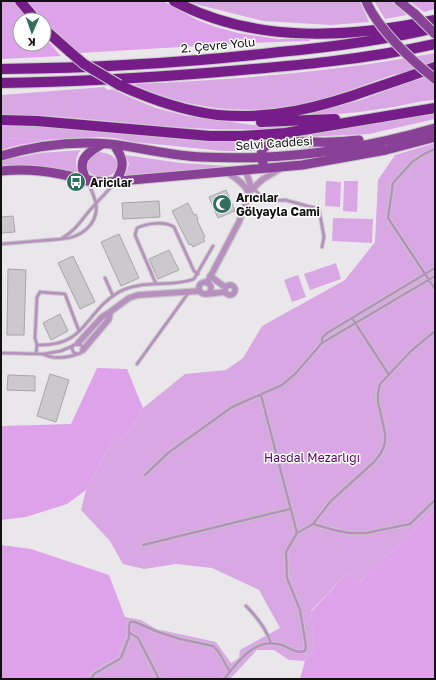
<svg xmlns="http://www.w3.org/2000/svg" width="436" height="680" font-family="'Golos Text',sans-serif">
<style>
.green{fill:#d9a8e4}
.forest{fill:#dda2e9}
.building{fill:#ccc9cd;stroke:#a8a5a9}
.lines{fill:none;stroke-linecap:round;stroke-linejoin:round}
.service-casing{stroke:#c7c5c8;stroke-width:4.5}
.minor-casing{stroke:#c7c5c8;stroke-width:8}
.primary-casing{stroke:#c7c5c8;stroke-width:11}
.motorway-casing{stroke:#c7c5c8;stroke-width:12}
.service{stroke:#b790bf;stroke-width:2.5}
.minor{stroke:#b790bf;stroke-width:5.5}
.primary{stroke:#894198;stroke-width:9}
.motorway{stroke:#771d89;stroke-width:10}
.primary-bridge-casing{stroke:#c7c5c8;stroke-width:11;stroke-linecap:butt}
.motorway-bridge-casing{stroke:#c7c5c8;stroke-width:12;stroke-linecap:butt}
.primary-bridge{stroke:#894198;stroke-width:9}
.motorway-bridge{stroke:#771d89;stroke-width:10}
.labels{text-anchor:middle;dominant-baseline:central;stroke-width:3;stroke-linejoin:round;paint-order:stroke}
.street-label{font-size:12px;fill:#121112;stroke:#fff}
.poi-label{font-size:12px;font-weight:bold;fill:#121112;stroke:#fff;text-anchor:start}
.park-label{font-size:12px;fill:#530761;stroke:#fff}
</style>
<rect width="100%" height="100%" fill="#eae7eb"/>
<path class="green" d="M186,1h174l9,21 -38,3 -68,-4 -72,-18z
M374,1h18l15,14 -22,4z
M435,53v9l-37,14 -2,-2c-38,12 -77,30 -117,34 -49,6 -102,-3 -146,-24 101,-4 202,-12 302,-31z
M435,72v28c-19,1 -36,7 -55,9 -24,4 -49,6 -74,6l55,-15z
M104,87l4,3 4,-1 22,10 22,9 31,8 66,9h40v2c-82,8 -161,-5 -243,-11 -16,-1 -33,-1 -49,-1v-20z
M435,113v6l-66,15 -109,5 -5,5 1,3 -2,4h-31l-89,-9 -19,-4 -15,-1 -28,1 -26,2 -45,-2v-15l210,17z
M435,143v366l-75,73 -14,-8 -35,37 3,26 -1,15 -8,9 -16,-1 -15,-10h-17l-27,29h-143v-4l30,-18 8,-19v-21l16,3 15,9 60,13 15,21 8,-5 1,-8 40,-22 -21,-38 -47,-22 -36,-4 -32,5 -21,-5 -13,-23 -29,-31 5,-20 23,-43 21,-17 13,-22 42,-34 41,-4 17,-12 19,-32 83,-46 30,-38 3,-62 17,-25z
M81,150c-6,7 -6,14 -3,23 -25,-6 -51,-10 -77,-6v-6l4,-1 35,-7z
M98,152c33,2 19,33 -4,23 -8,-3 -7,-8 -7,-16l8,-6z
M125,155l56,8 48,3v2l-104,8 4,-12z
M326,181l15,1 -1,25 -15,-1z
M344,181h14l-1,31 -14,-1z
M333,218l40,1 -1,24 -40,-2z
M336,263l5,16 -31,11 -6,-16z
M298,275l8,22 -14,5 -8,-22z"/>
<path class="forest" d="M1,1h13l14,19h-8v24h24v-7l17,19 -60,3z
M26,1h137l34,19 19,7 22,6 40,6h31l1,2 -62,2 -168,10 -16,-11 -20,-18v-4h-3z
M409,1h26v8l-11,3z
M1,138l45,2 -27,5 -18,5z
M97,368l30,1 16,39 -13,22 -21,17 -23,43 -19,14 -41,13 -25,3v-94l70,-2z
M435,509v170h-135l5,-18 8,-9 1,-15 -3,-25 35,-38 14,8z
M1,545l30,4 78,26 16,42v21l-8,19 -30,18v4h-86z"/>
<path class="building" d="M226,190l9,21 -17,7 -9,-21z
M159,201l1,16 -37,2 -1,-16z
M188,203l6,12 2,-1 2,5 -1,1 8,17 -2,1 2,3 -12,6 -2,-3 -2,1 -17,-34z
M13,216l2,16 -14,1v-16z
M119,234l20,44 -18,8 -20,-44z
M169,250l10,20 -21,9 -9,-20z
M73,256l22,46 -15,7 -22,-46z
M8,269l18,1 -2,65h-17z
M60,314l8,17 -17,9 -8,-17z
M50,374l19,6 -13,42 -19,-6z
M8,375l27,1v15l-28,-1z"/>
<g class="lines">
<g class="service-casing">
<path id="service" d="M435,149l-11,5 -12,8 -19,21 -5,35 47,71
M88,182c3,7 6,14 8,21 3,22 -16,35 -35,36 15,-9 18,-16 29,-29 7,-8 16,-17 23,-25
M249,193c4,6 10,9 17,8l-13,-13
M266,201l19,-1 34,9 5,28 -2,10
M1,244l60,-5
M105,278l8,18
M156,284l-21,-49 2,-7c10,-5 28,-7 37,-1l20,44 4,3
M352,318l37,57
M322,343v-5l5,-5 108,-65
M37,345l-2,-7 2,-41 3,-5 25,2 14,37
M73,345l-1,4 2,4 5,1c4,-2 5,-5 2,-9l-4,-1 -16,7 -18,3c11,6 23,4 35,0
M1,353l42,1
M36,354l1,-9c50,2 47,-33 82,-53 23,-13 52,-4 75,-13l19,-33
M137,364l52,-72
M261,395l36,138
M145,475l23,-22 64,-46 50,-22 13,-11 27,-31 113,-67
M313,524l21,6 15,3h17l44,-9 25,-24
M143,545l147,-36
M246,606c11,11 20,22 25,37
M130,633l8,5 21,41
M91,679l3,-5 27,-16 8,-21v-10l1,-5h5l23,10 22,7 33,7 5,5 12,21
M224,679c14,-17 31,-43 58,-34 8,3 14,9 23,6l1,-5 -6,-36 -13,-32 -1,-26 11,-19 16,-9 18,-23 43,-39 7,-9 4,-10v-10l-7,-31v-9l2,-9 31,-33 24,-20"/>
</g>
<g class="minor-casing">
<path id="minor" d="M226,172c9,5 18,11 23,21
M249,192l14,-13 17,-10
M210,276l15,11
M199 288a6 6 0 1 1 12 0a6 6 0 1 1-12 0Z
M207,283l32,-61 7,-19 4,-19 -3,-10 -3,-4
M225 290a5 5 0 1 1 10 0a5 5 0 1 1-10 0Z
M207,294l18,-2
M110,312l19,-14 9,-3 62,-4
M78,343l24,-26 8,-5 -1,7 -26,31"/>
</g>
<g class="primary-casing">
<path id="primary" d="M399,1l16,13
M114,145c10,14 11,21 2,36
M1,156c34,-10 72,-15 108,-12 31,3 61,12 93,13 79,4 157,-7 233,-29
M263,163c-3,-6 -3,-13 3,-17 11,-7 51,-3 65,-4 10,0 19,-1 28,-2
M1,171c20,-2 39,-1 59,3 16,3 31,8 48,8l194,-17 84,-15 49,-13
M87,181c-11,-20 -2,-27 15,-37"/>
</g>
<g class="motorway-casing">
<path id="motorway" d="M20,1l16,19
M174,1c80,43 175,37 261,19
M44,29l26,23
M1,69c93,-1 186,-6 278,-17 53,-5 105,-12 156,-24
M1,83c73,-1 145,-5 218,-11 72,-6 145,-12 216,-28
M119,85c31,14 64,26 99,30 54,5 104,-8 154,-26 21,-7 42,-14 63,-22
M1,120l36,1 173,15h32l43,-3 150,-25
M261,122l74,-3"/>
</g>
<use href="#service" class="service"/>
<use href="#minor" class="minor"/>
<use href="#primary" class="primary"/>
<use href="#motorway" class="motorway"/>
<g class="primary-bridge-casing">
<path id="primary-bridge" d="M366,1c12,28 45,59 69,78
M415,14l20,20"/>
</g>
<g class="motorway-bridge-casing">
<path id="motorway-bridge" d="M70,52l14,12 35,21"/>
</g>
<use href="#primary-bridge" class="primary-bridge"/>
<use href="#motorway-bridge" class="motorway-bridge"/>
</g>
<defs>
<g id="bus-disc" transform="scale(1)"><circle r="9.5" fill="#316f5c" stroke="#fff"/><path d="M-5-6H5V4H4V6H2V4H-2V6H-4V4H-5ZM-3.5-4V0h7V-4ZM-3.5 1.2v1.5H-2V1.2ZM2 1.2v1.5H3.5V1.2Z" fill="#fff"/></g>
<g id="mosque-disc" transform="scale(1)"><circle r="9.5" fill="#316f5c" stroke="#fff"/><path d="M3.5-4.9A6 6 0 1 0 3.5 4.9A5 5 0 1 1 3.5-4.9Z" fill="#fff"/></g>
</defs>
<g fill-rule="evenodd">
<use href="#bus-disc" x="76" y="182"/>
<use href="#mosque-disc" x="222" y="204"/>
</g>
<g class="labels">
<g class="street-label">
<text transform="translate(218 45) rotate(-5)">2. Çevre Yolu</text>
<text transform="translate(274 143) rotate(-4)">Selvi Caddesi</text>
</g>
<g class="poi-label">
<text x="90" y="182">Aricılar</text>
<text x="236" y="197">Arıcılar<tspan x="236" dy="14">Gölyayla Cami</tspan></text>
</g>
<g class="park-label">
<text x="312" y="457">Hasdal Mezarlığı</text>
</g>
</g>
<rect width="436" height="680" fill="none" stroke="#121112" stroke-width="4"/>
<g transform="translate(32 32) rotate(182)"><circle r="19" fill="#ffffff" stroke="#a0a0a0"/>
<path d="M0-3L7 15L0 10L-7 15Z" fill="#316f5c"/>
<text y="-6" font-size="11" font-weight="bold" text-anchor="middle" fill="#121112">K</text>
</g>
</svg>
